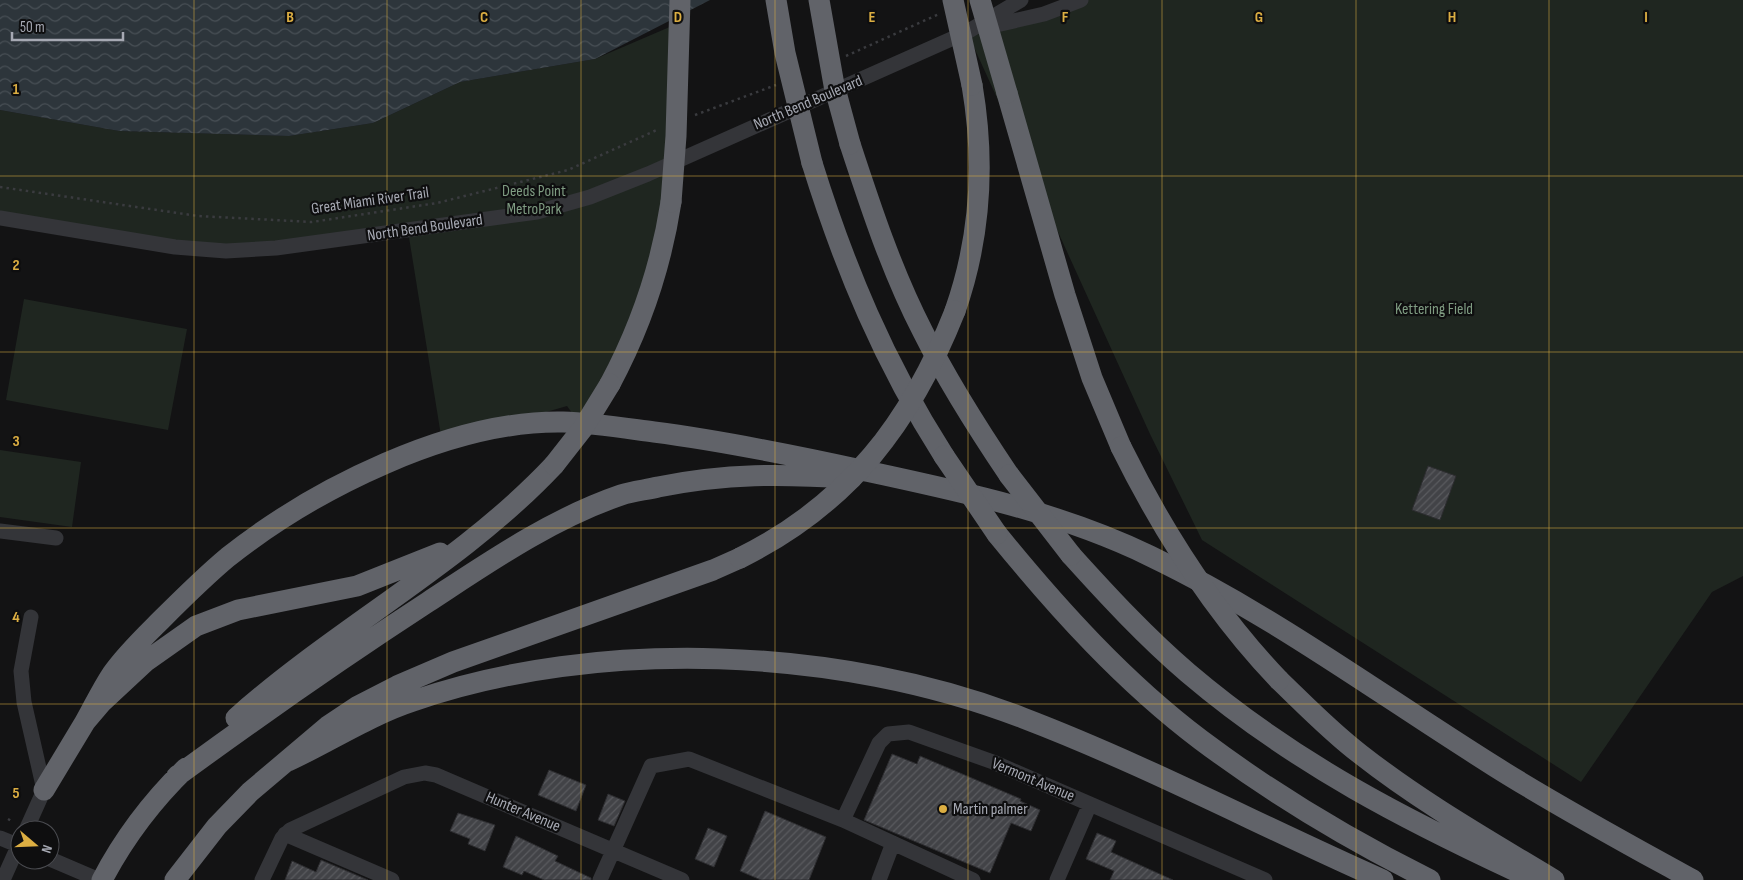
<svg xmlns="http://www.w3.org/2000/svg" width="1743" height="880" font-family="'Sofia Sans Condensed',sans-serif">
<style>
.park{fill:#1f2620}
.water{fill:url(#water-waves)}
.building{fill:url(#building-hatch);stroke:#2d2d30}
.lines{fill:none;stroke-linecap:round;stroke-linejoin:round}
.path{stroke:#3a3b3f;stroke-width:2.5;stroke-dasharray:2.5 4;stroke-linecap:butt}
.minor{stroke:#343539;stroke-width:15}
.highway{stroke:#616369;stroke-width:21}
.highway-bridge{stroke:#616369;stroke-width:21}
.grid{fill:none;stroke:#dcae42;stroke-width:1;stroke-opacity:0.55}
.poi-dot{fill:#dcae42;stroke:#0e0e0f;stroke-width:2}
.labels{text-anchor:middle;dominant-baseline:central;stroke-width:4.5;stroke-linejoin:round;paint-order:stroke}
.street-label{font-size:16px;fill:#a6a9b3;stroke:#0e0e0f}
.park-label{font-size:16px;fill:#7f9c82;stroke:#0e0e0f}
.poi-label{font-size:16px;fill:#a6a9b3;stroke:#0e0e0f;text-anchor:start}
.grid-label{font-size:16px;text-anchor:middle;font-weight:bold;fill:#dcae42;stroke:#0e0e0f;stroke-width:4.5;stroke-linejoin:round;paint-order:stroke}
</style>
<defs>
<pattern id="water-waves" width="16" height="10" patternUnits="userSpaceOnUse" patternTransform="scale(1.25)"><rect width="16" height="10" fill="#2d353b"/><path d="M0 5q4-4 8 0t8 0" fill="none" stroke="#484f55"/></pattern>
<pattern id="building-hatch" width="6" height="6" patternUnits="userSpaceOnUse" patternTransform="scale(1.25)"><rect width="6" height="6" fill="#424347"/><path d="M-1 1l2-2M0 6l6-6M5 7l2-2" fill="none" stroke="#5a5b5f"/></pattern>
</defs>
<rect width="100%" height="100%" fill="#131314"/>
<path class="park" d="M1081,0h662v576l-31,16 -131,190 -379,-242 -52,-106 -183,-402z
M679,23l-23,252 -73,153 -16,-22 -125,36 -34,-211 -182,20 -226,-33v-108l119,21 170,5 84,-13 87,-41 135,-23z
M24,299l163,30 -19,101 -162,-30z
M0,450l81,12 -9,65 -72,-10z"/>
<path class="water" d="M0,0h710l-115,59 -135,23 -87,41 -84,13 -170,-5 -119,-21z"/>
<path class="building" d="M1428,466l28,10 -16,44 -28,-10z
M892,754l25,10 3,-8 101,43 -1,2 20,9 -9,21 -20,-8 -21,50 -126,-53z
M549,770l37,15 -10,26 -38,-16z
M608,794l17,7 -11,25 -16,-6z
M765,811l61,26 -17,43h-48l-21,-9z
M458,813l37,12 -10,26 -17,-7 2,-5 -20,-8z
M708,828l19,8 -13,31 -19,-8z
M1097,833l19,8 -5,11 62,28h-63l4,-9 -28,-12z
M516,836l42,20 -3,5 36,17v2h-47l-20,-9 -2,4 -19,-8z
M321,860l47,20h-83l7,-19 24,11z"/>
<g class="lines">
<path class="path" d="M846,56l93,-42
M695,115l81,-30
M0,187l198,29 114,6 125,-19 131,-33 91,-41
M8,819l5,3"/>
<path class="minor" d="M983,28l61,-14 37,-14
M0,218l175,29 51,4 50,-3 261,-36 53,-15 58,-23 319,-142 54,-32
M0,531l56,7
M843,820l36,-77 9,-9 21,-2 84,30 272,118
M26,830l18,-40 -20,-88 -3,-31 10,-54
M285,834l107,46
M0,838l20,8
M50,859l49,21
M3,880l17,-38
M262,880l20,-42 8,-8 114,-53 21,-4 11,2 246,105
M600,880l51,-114 38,-7 154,61 130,60
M879,880l14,-37
M1057,880l33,-76"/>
<path class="highway" d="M1007,93l58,202 27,83 29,69
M850,144c21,64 42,128 73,188 25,50 55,97 86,143
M812,163c33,106 72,199 132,293
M955,311c26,-74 30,-150 17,-226
M610,384c31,-58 51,-117 61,-182
M997,534c61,75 127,148 204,206 72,54 149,100 229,140
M1071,555c37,41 75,82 117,118 107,91 221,149 347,207
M1279,680c26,25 52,52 81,74 61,48 128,86 194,126
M236,718c101,-90 225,-154 318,-253
M85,722c9,-16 17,-33 27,-48 14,-20 32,-37 49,-54 22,-22 43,-43 67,-63 86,-68 223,-137 335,-135 30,1 61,6 91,10 70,9 138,23 207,38 98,21 199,42 289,86 123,59 229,138 344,210 65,41 132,77 199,114
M288,761c41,-19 82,-46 125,-60 186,-64 427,-54 610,17 123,47 240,109 360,162
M177,776c82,-60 165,-118 251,-174 61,-40 123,-83 193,-107 12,-4 25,-5 37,-8 69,-14 124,-13 194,-9
M44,790l41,-68 17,-20 43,-40 51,-36 42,-16 119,-24 83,-33
M102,880c22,-42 50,-79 84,-112
M175,880l42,-54 33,-34 78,-66 30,-20 39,-20 56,-24 260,-92 27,-12"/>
<path class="highway-bridge" d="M776,0l9,53 27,110
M819,0l15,85 16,59
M953,0l19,85
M980,0l27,93
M671,202l5,-66 4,-136
M1121,447c42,85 92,164 158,233
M944,456l53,78
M554,465l29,-37 27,-44
M1009,475l62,80
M740,558c109,-54 171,-136 215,-247"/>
</g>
<path class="grid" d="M194,0v880M387,0v880M581,0v880M775,0v880M968,0v880M1162,0v880M1356,0v880M1549,0v880M0,176h1743M0,352h1743M0,528h1743M0,704h1743"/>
<circle class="poi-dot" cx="943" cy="809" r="5"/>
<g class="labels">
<g class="street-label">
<text transform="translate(808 103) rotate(-23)">North Bend Boulevard</text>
<text transform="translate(370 201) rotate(-8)">Great Miami River Trail</text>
<text transform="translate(425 228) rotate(-8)">North Bend Boulevard</text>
<text transform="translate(1033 780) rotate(23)">Vermont Avenue</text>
<text transform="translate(523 812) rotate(23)">Hunter Avenue</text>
</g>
<g class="park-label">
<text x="534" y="191">Deeds Point<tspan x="534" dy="18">MetroPark</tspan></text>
<text x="1434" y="309">Kettering Field</text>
</g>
<g class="poi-label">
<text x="953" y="809">Martin palmer</text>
</g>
</g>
<g class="grid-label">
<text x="290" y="22">B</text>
<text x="484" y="22">C</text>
<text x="678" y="22">D</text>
<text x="872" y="22">E</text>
<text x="1065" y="22">F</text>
<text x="1259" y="22">G</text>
<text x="1452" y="22">H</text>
<text x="1646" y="22">I</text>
<text x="16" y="94">1</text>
<text x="16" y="270">2</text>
<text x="16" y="446">3</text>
<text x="16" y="622">4</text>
<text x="16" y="798">5</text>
</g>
<g transform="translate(35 845) rotate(109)"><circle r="24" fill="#0e0e0f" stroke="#4b4c51"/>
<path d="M0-4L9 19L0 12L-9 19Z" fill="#dcae42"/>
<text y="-8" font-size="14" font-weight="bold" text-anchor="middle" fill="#a6a9b3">N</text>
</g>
<path d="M12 32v8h111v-8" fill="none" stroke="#a6a9b3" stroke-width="2.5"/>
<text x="20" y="32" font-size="15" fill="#a6a9b3" stroke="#0e0e0f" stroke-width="4" paint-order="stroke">50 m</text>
</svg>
